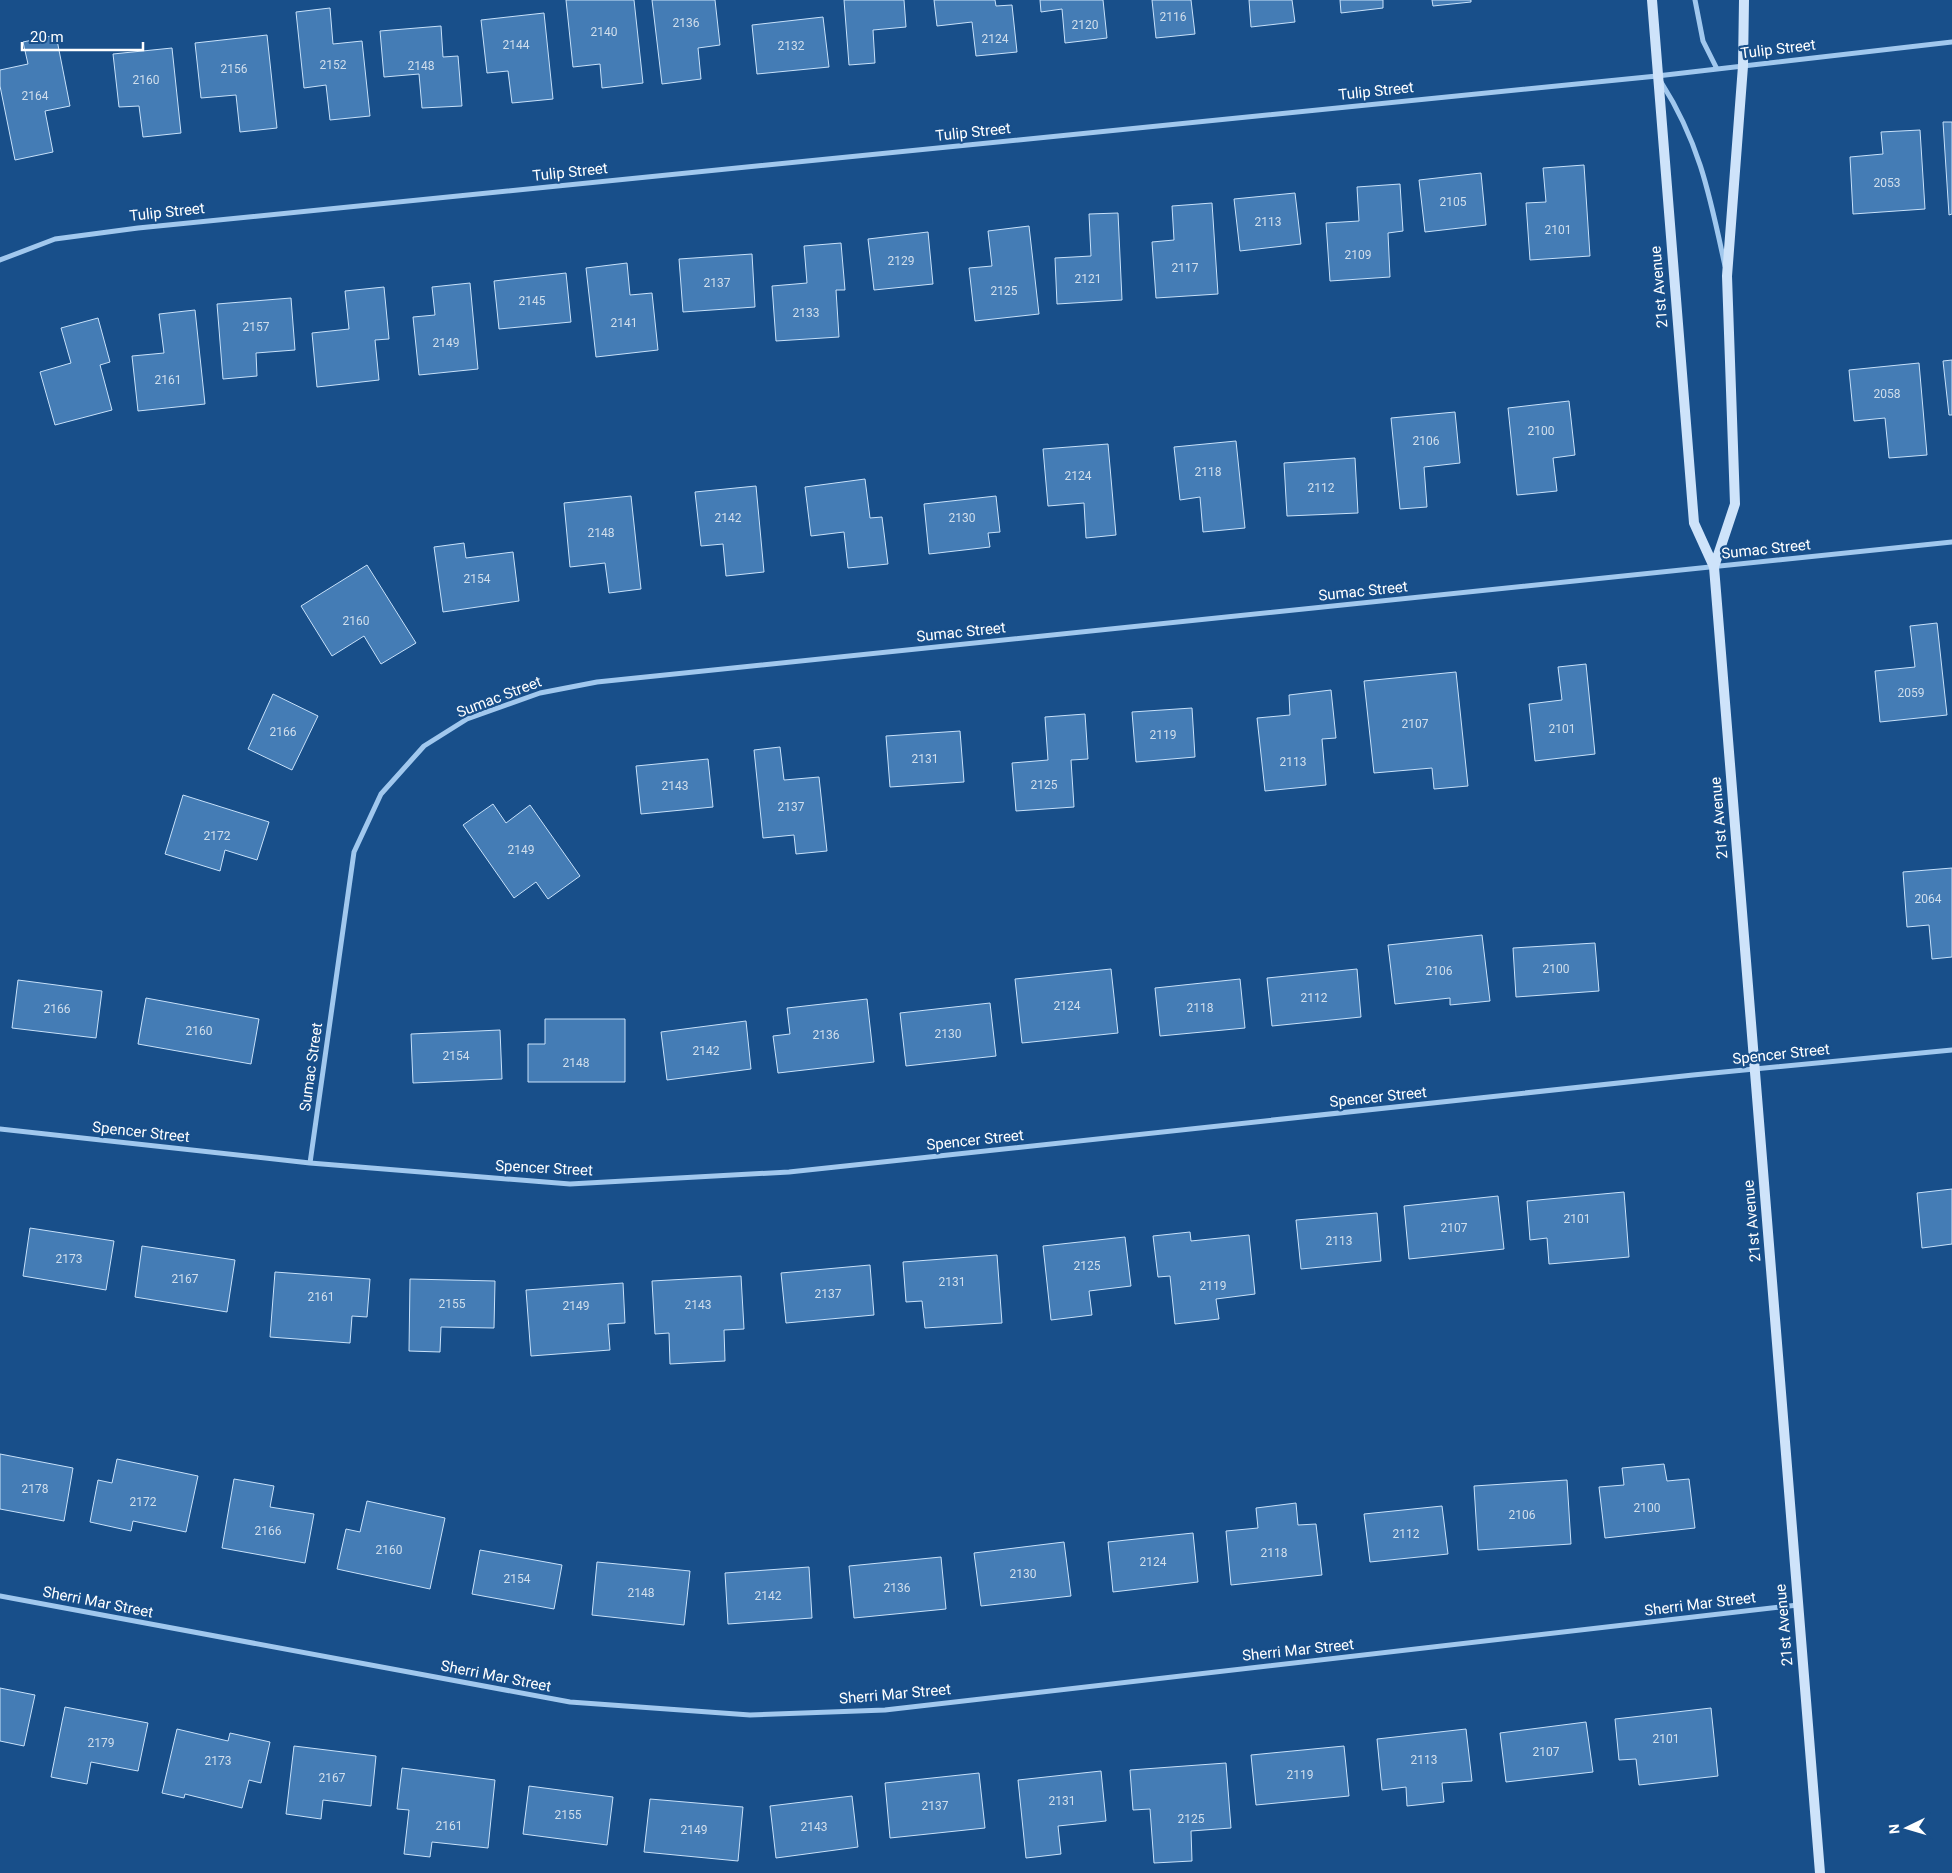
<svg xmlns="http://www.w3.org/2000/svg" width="1952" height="1873" font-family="Roboto,sans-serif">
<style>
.building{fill:#447cb5;stroke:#c7e1fa}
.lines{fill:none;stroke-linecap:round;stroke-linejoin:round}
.street{stroke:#a1c8ee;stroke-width:5}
.secondary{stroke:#cee3fa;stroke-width:10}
.labels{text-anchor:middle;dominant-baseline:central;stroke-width:4.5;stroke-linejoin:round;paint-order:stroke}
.number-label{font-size:12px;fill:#d0deec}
.street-label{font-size:15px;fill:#fff;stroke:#184f8a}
</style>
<rect width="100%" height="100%" fill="#184f8a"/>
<path class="building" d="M566,0h68l9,83 -41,5 -2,-24 -27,3z
M652,0h63l5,45 -22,3 3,31 -39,5z
M844,0h60l2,27 -33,3 2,33 -26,2z
M934,0h61l1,6 16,-1 5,47 -41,4 -4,-34 -35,4z
M1040,0h63l4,38 -42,5 -3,-34 -21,3z
M1152,0h39l4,34 -39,4z
M1249,0h43l3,22 -44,5z
M1340,0h43v8l-42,5z
M1432,0h39v2l-38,4z
M330,8l3,36 29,-3 8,75 -40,4 -4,-35 -22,3 -8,-76z
M544,13l9,86 -41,4 -4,-32 -21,2 -6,-53z
M823,17l6,50 -72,7 -5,-49z
M441,26l2,31 15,-1 4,50 -40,2 -3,-34 -35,3 -4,-46z
M56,35l14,71 -25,5 8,41 -38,8 -15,-74v-16l28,-6 -5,-22z
M267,35l10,93 -37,4 -4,-37 -35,3 -6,-55z
M172,48l9,85 -38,4 -4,-31 -20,1 -6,-53z
M1943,122h9v92l-3,1z
M1920,130l5,79 -72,5 -3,-57 33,-3 -2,-22z
M1584,165l6,91 -60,4 -4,-57 20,-1 -3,-34z
M1481,173l5,52 -61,7 -6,-52z
M1400,184l3,47 -15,2 2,44 -60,4 -4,-58 33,-2 -2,-34z
M1295,193l6,51 -61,7 -6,-52z
M1212,203l6,91 -62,4 -4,-56 22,-2 -2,-34z
M1118,213l4,87 -65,4 -2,-46 36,-2 -2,-42z
M1029,226l10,88 -64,7 -6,-53 23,-2 -4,-35z
M928,232l5,52 -59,6 -6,-51z
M841,243l4,47h-9l3,47 -63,4 -4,-55 35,-3 -3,-37z
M752,254l3,53 -72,5 -4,-53z
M627,263l3,32 22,-2 6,57 -62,7 -10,-89z
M566,273l5,49 -72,7 -5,-48z
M470,283l8,86 -59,6 -6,-58 22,-2 -3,-28z
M384,287l5,52 -14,1 4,40 -62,7 -5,-54 37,-4 -4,-38z
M291,298l4,52 -39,3 1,23 -34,3 -6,-75z
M195,310l10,94 -67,7 -6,-55 32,-3 -5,-39z
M98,318l12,44 -10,3 12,45 -57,15 -15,-53 31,-9 -10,-35z
M1952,360v55h-3l-6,-54z
M1919,363l8,92 -38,3 -4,-40 -31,3 -5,-51z
M1569,401l6,54 -22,3 4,33 -40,4 -9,-87z
M1455,412l5,51 -36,4 3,40 -27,2 -9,-91z
M1236,441l9,87 -42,4 -3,-35 -20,3 -6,-53z
M1108,444l8,91 -30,3 -2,-35 -36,3 -5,-57z
M1355,458l3,55 -71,3 -3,-53z
M865,479l5,39 12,-1 6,47 -40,4 -4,-36 -33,4 -6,-49z
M756,486l8,86 -38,4 -3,-32 -22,2 -6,-54z
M631,496l10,93 -32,4 -4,-30 -35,4 -6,-64z
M996,496l4,36 -12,1 2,14 -61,7 -5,-50z
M464,543l2,15 47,-6 6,49 -76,11 -9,-65z
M367,565l49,78 -35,21 -17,-28 -32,20 -31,-50z
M1937,623l10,92 -67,7 -5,-51 40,-4 -5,-41z
M1586,664l9,90 -60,7 -6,-57 33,-4 -4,-33z
M1456,672l12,114 -34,3 -2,-21 -58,5 -10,-92z
M1331,690l5,48 -14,1 4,46 -61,6 -8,-73 33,-3 -1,-20z
M273,694l45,22 -26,54 -44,-21z
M1192,708l3,49 -59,5 -4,-50z
M1085,714l3,45 -17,1 3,47 -58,4 -4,-48 36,-3 -3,-43z
M960,731l4,51 -74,5 -4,-51z
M780,747l4,33 35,-3 8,74 -31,3 -2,-19 -31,3 -9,-88z
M708,759l5,48 -72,7 -5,-48z
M183,795l86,27 -12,38 -32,-10 -5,21 -55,-17z
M493,804l13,19 24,-18 50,71 -32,23 -12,-17 -22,16 -51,-73z
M1952,868v89l-20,2 -3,-34 -22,2 -4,-55z
M1482,935l8,66 -40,4v-7l-55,6 -7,-59z
M1595,943l4,48 -83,6 -3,-49z
M1111,969l7,64 -96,10 -7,-64z
M1357,969l4,48 -89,9 -5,-48z
M1240,979l5,49 -85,8 -5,-48z
M18,980l84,11 -6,47 -84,-10z
M146,998l113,21 -8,45 -113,-20z
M867,999l7,63 -96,11 -5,-37 17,-2 -3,-26z
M990,1003l6,53 -90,10 -6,-53z
M545,1019h80v63h-97v-38h17z
M746,1021l5,48 -84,11 -6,-48z
M500,1030l2,49 -89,4 -2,-49z
M1952,1189v55l-30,4 -5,-55z
M1624,1192l5,65 -80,7 -2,-26 -17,2 -3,-39z
M1498,1196l6,53 -95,10 -5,-53z
M1377,1213l4,48 -80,8 -5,-49z
M30,1228l84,13 -8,49 -83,-14z
M1190,1232l1,9 58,-6 6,59 -39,5 3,20 -44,5 -5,-48 -12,1 -5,-41z
M1125,1237l6,49 -42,5 3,24 -41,5 -8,-74z
M142,1246l93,14 -8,52 -92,-15z
M997,1255l5,68 -77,5 -3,-27 -16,1 -3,-40z
M870,1265l4,50 -88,8 -5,-50z
M275,1272l95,7 -3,38 -15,-1 -2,27 -80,-6z
M741,1276l3,53 -20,1 1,31 -55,3 -1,-31 -14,1 -3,-53z
M410,1279l85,2 -1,47 -53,-1 -1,25 -31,-1z
M623,1283l2,40 -17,1 2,26 -79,6 -5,-66z
M0,1454l73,14 -9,53 -64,-12z
M117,1459l81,17 -12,56 -53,-11 -2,10 -41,-9 8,-42 14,3z
M1664,1464l3,17 22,-2 6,49 -90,10 -6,-51 25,-2 -2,-17z
M234,1479l40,7 -4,21 44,7 -9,49 -83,-15z
M1567,1480l4,64 -93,6 -4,-64z
M367,1501l78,17 -15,71 -93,-20 9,-40 14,3z
M1296,1503l2,22 18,-1 6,51 -91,10 -5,-54 32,-3 -2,-20z
M1442,1506l6,48 -78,8 -6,-48z
M1193,1533l5,49 -85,10 -5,-50z
M1064,1542l7,54 -90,10 -7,-53z
M480,1550l82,15 -8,44 -82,-15z
M941,1557l5,52 -92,9 -5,-52z
M597,1562l93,9 -6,54 -92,-10z
M809,1567l3,51 -84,6 -3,-51z
M0,1688l35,7 -11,51 -24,-5z
M65,1707l83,16 -10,48 -47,-9 -4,22 -36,-7z
M1711,1708l7,68 -79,9 -3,-26 -17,1 -4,-41z
M1586,1722l7,50 -87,10 -6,-49z
M177,1729l51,12 2,-8 40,9 -9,41 -12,-3 -7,28 -57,-14 -1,4 -22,-5z
M1466,1729l6,52 -30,2 2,19 -37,4 -1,-19 -24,3 -5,-51z
M294,1746l82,10 -5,50 -48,-6 -2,19 -35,-5z
M1344,1746l5,50 -93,9 -5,-50z
M1226,1763l5,65 -40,3 1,30 -38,2 -4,-54 -17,1 -3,-40z
M402,1768l93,12 -7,68 -56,-6 -2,15 -26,-3 5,-44 -12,-1z
M1101,1771l5,50 -48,5 3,28 -35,4 -8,-78z
M979,1773l6,55 -95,10 -5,-55z
M529,1786l84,11 -6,48 -84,-11z
M852,1796l6,51 -82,11 -6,-52z
M650,1799l93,8 -5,54 -94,-9z"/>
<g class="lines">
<path class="street" d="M1695,0l8,41 14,28
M1661,82c39,61 49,115 64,184
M0,260l55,-21 83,-11 1519,-152 295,-34
M0,1129l310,34 260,21 219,-12 904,-97 259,-25
M310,1163l44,-311 27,-58 43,-48 43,-27 73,-26 57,-11 1355,-140
M0,1596l570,106 180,13 135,-5 913,-105"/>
<path class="secondary" d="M1652,0l42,523 20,44 106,1306
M1714,567l21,-63 -8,-228 16,-210 1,-66"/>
</g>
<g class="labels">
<g class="number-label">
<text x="1173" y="17">2116</text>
<text x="686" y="23">2136</text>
<text x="1085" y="25">2120</text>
<text x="604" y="32">2140</text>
<text x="995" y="39">2124</text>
<text x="516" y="45">2144</text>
<text x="791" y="46">2132</text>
<text x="333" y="65">2152</text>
<text x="421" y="66">2148</text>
<text x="234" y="69">2156</text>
<text x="146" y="80">2160</text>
<text x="35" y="96">2164</text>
<text x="1887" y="183">2053</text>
<text x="1453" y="202">2105</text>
<text x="1268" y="222">2113</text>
<text x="1558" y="230">2101</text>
<text x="1358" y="255">2109</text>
<text x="901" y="261">2129</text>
<text x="1185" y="268">2117</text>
<text x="1088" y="279">2121</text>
<text x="717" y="283">2137</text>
<text x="1004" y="291">2125</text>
<text x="532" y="301">2145</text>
<text x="806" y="313">2133</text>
<text x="624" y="323">2141</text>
<text x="256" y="327">2157</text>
<text x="446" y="343">2149</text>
<text x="168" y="380">2161</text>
<text x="1887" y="394">2058</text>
<text x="1541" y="431">2100</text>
<text x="1426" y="441">2106</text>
<text x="1208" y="472">2118</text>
<text x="1078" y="476">2124</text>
<text x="1321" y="488">2112</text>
<text x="728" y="518">2142</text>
<text x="962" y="518">2130</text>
<text x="601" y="533">2148</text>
<text x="477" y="579">2154</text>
<text x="356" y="621">2160</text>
<text x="1911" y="693">2059</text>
<text x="1415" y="724">2107</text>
<text x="1562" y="729">2101</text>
<text x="283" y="732">2166</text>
<text x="1163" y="735">2119</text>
<text x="925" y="759">2131</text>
<text x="1293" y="762">2113</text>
<text x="1044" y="785">2125</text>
<text x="675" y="786">2143</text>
<text x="791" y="807">2137</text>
<text x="217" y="836">2172</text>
<text x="521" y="850">2149</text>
<text x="1928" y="899">2064</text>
<text x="1556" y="969">2100</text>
<text x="1439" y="971">2106</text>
<text x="1314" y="998">2112</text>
<text x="1067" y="1006">2124</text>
<text x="1200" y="1008">2118</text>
<text x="57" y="1009">2166</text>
<text x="199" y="1031">2160</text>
<text x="948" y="1034">2130</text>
<text x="826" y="1035">2136</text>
<text x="706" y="1051">2142</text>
<text x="456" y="1056">2154</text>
<text x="576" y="1063">2148</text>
<text x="1577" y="1219">2101</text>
<text x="1454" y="1228">2107</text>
<text x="1339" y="1241">2113</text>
<text x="69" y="1259">2173</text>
<text x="1087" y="1266">2125</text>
<text x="185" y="1279">2167</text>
<text x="952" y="1282">2131</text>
<text x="1213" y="1286">2119</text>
<text x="828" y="1294">2137</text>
<text x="321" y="1297">2161</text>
<text x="452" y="1304">2155</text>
<text x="698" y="1305">2143</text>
<text x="576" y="1306">2149</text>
<text x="35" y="1489">2178</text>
<text x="143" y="1502">2172</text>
<text x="1647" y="1508">2100</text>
<text x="1522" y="1515">2106</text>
<text x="268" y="1531">2166</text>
<text x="1406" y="1534">2112</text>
<text x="389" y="1550">2160</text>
<text x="1274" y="1553">2118</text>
<text x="1153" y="1562">2124</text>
<text x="1023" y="1574">2130</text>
<text x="517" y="1579">2154</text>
<text x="897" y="1588">2136</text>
<text x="641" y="1593">2148</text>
<text x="768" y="1596">2142</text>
<text x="1666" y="1739">2101</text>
<text x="101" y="1743">2179</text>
<text x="1546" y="1752">2107</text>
<text x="1424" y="1760">2113</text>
<text x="218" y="1761">2173</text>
<text x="1300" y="1775">2119</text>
<text x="332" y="1778">2167</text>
<text x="1062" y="1801">2131</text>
<text x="935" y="1806">2137</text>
<text x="568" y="1815">2155</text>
<text x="1191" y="1819">2125</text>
<text x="449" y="1826">2161</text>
<text x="814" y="1827">2143</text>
<text x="694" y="1830">2149</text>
</g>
<g class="street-label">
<text transform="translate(1778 49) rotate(-7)">Tulip Street</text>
<text transform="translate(1376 91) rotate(-6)">Tulip Street</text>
<text transform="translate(973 132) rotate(-6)">Tulip Street</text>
<text transform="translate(570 172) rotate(-6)">Tulip Street</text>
<text transform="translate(167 212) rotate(-6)">Tulip Street</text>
<text transform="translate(1659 287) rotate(-95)">21st Avenue</text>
<text transform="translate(1766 549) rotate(-6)">Sumac Street</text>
<text transform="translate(1363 591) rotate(-6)">Sumac Street</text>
<text transform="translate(961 632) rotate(-6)">Sumac Street</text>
<text transform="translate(499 697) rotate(-21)">Sumac Street</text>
<text transform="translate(1719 818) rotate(-95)">21st Avenue</text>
<text transform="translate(1781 1054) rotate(-6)">Spencer Street</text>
<text transform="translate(311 1067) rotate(-82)">Sumac Street</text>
<text transform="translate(1378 1097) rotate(-6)">Spencer Street</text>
<text transform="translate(141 1132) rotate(6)">Spencer Street</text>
<text transform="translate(975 1140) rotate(-6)">Spencer Street</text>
<text transform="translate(544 1168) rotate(3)">Spencer Street</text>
<text transform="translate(1752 1221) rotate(-95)">21st Avenue</text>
<text transform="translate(98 1602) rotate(11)">Sherri Mar Street</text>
<text transform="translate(1700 1604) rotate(-7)">Sherri Mar Street</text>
<text transform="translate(1784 1625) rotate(-95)">21st Avenue</text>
<text transform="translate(1298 1650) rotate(-6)">Sherri Mar Street</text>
<text transform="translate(496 1676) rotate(11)">Sherri Mar Street</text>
<text transform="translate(895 1694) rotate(-5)">Sherri Mar Street</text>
</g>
</g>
<g transform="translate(1907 1828) rotate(265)" stroke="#184f8a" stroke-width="4" paint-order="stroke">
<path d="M0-4L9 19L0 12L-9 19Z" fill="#ffffff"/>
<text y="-8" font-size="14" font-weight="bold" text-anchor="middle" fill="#ffffff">N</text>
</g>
<path d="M22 42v8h121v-8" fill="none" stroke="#ffffff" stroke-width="2.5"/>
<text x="30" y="42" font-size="15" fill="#ffffff" stroke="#184f8a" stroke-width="4" paint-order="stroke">20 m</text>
</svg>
